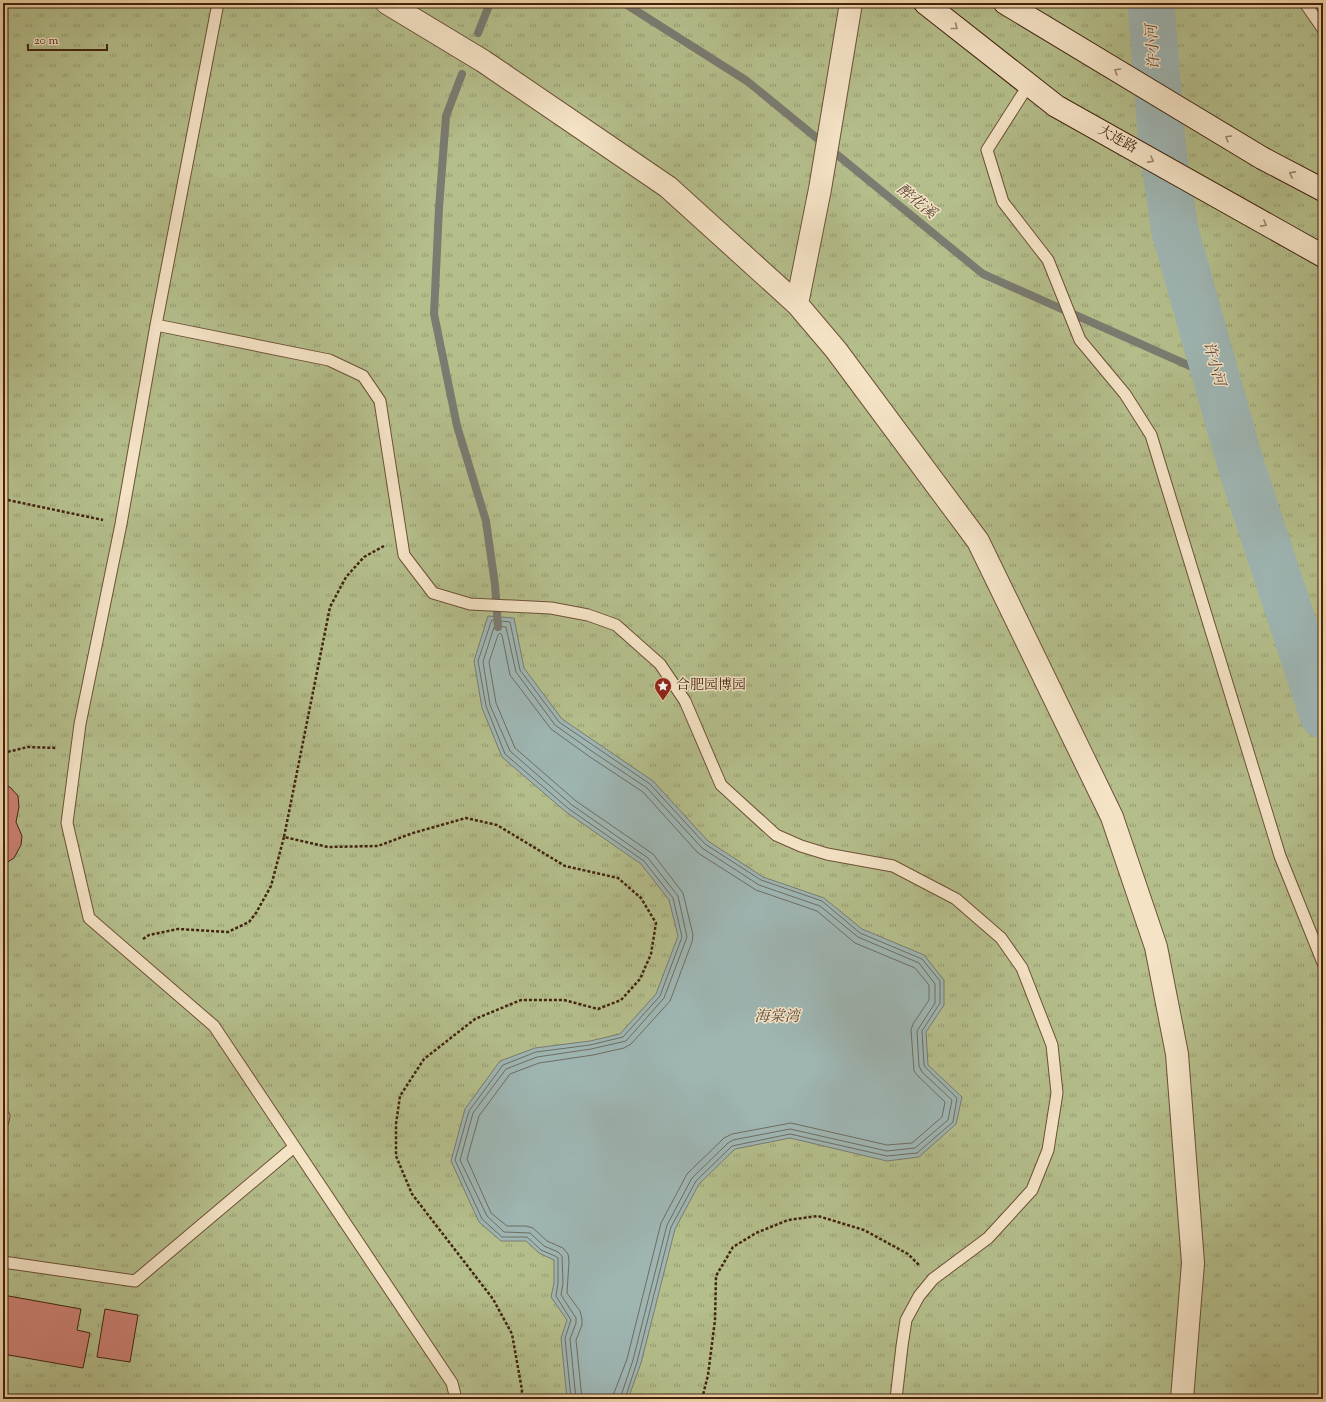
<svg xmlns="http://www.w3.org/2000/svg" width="1326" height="1402" font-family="'Sorts Mill Goudy','Noto Serif SC',serif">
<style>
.park{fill:url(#park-tufts);stroke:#7c714e}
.water{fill:#9eb5b2;stroke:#7a7b71}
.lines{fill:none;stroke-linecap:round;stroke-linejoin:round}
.shore{stroke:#706c61;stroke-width:1}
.stream{stroke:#7a7b71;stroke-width:8}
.river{stroke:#9eb5b2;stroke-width:47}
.building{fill:#cc8173;stroke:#432410}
.service-casing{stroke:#6e5036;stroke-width:13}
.minor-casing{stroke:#6e5036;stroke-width:24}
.secondary-casing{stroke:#432410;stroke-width:24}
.path{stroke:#432410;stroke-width:2.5;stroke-dasharray:3 2;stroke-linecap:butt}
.service{stroke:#f5e3c6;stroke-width:11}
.minor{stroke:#f5e3c6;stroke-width:22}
.secondary{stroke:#f5e3c6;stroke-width:22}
.oneway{stroke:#9c846b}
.labels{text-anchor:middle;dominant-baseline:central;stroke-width:3;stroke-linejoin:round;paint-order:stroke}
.street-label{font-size:14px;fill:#432410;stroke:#f5e3c6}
.poi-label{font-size:14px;fill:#432410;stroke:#f5e3c6;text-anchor:start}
.water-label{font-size:15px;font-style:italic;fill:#5a4838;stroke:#f5e3c6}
</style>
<defs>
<pattern id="park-tufts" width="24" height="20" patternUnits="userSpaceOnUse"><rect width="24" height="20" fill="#b4be8b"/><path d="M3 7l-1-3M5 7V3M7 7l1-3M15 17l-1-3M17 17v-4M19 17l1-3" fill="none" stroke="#949a70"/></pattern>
</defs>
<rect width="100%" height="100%" fill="#efd4a7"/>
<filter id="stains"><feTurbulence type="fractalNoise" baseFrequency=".005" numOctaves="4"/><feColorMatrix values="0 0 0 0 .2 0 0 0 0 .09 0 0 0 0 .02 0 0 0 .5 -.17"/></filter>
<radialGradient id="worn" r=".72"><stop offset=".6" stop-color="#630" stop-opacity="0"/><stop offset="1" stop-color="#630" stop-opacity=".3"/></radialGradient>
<path class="park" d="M3,3h1320v1396h-1320z"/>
<path class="water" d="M488,616l26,2 10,50 38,51 91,62 55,60 55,36 61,21 38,31 62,26 20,25v25l-18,27 2,33 34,32 -6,27 -37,33 -32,4 -97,-23 -55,11 -36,35 -24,45 -34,134 -13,36h-61l-6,-61 6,-18 -16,-23 3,-14v-23l-15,-7 -13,-12h-25l-22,-19 -28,-61 14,-52 35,-48 35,-13 55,-7 30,-7 36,-40 22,-58 -9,-36 -28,-36 -75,-52 -64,-55 -20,-49 -8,-47z"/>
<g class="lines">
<path class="shore" d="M571,1399l-6,-61 6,-18 -15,-24 2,-13v-25l-3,-2 -14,-6 -14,-13h-25l-20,-18 -27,-59 14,-49 34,-46 33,-13 54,-7 33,-8 37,-41 22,-59 -9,-39 -29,-37 -75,-52 -64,-55 -19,-48 -8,-45 13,-39 1,-2 18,2 10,48 39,52 91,62 55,60 56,36 61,21 38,32 62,26 18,22v22l-18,28 2,34 2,3 31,30 -4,24 -36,31 -30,3 -97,-22 -58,12 -36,35 -25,46 -34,135 -12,37
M576,1399l-6,-60 6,-16v-5l-15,-23 2,-12 -1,-27 -4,-4 -14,-6 -14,-13 -26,-1 -17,-16 -27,-56 13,-47 33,-44 31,-12 54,-8 35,-8 38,-43 23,-61 -9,-41 -30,-38 -76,-53 -62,-54 -20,-46 -7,-43 11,-35 2,-1 10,1 10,45 39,53 38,27 54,36 55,60 57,37 61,21 38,31 61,26 16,21v19l-18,28 2,35 3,6 30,28 -4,20 -33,28 -28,3 -97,-22 -57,11 -5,3 -36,35 -25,47 -34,135 -13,39
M582,1399l-6,-59 6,-15v-6l-2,-8 -13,-18 2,-32 -1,-7 -5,-6 -16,-7 -14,-13 -7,-2h-19l-16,-13 -24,-54 12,-43 31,-42 29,-11 54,-8 31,-7 7,-4 39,-43 22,-59 1,-7 -10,-42 -30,-39 -77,-53 -61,-53 -19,-45 -7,-41 9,-27 2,-2 2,2 8,40 41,54 39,28 53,35 55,61 58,37 61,21 38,32 60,25 14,17v15l-16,24 -2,6 3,41 4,5 27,26 -3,15 -30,26 -25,2 -96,-22 -59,11 -8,4 -37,36 -26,49 -34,136 -13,34v6"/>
<path class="stream" d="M624,3l123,78 236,193 234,104
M478,33l12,-30
M462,74l-16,42 -7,92 -5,106 23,112 29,95 9,64 3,42"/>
<path class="river" d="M1151,3l11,141 13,87 65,231 83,253"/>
</g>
<path class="building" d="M3,783l8,5 7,8 1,11 -3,15 6,14 -1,9 -7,13 -11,7z
M3,1295l78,14 -4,21 13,3 -7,35 -80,-14z
M105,1309l33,6 -8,47 -33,-5z"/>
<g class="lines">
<g class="service-casing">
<path id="service" d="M218,3l-62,322 -35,199 -41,200 -13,99 22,95 125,108 238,357 4,16
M1305,3l18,26
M1029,84l-42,66 16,52 45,58 32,80 45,54 26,41 129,421 43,107
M156,325l173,35 34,16 17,25 24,154 29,38 37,11 81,4 37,7 28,10 44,39 25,37 36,84 55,50 25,11 26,8 66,12 63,33 45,39 21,30 30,77 5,48 -9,57 -16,40 -44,48 -55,41 -14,17 -13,24 -4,26 -6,53
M3,1121l1,-5
M3,1262l132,19 159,-134"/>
</g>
<g class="minor-casing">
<path id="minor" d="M387,3l96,58 185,126 129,117 39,46 142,191 134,276 44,130 21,107 16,209 -11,136
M797,304l23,-115 31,-186"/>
</g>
<g class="secondary-casing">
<path id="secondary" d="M925,3l131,103 267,150
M1005,3l257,155 61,32"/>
</g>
<path class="path" d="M3,499l100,21
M384,546l-20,11 -18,20 -16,30 -46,230 44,10 50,-1 35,-13 53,-15 31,7 68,41 53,12 23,20 15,25 -5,31 -11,25 -19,21 -23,9 -34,-9h-43l-46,19 -51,40 -24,37 -4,28v32l16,38 81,105 19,35 10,56 -1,9
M3,753l25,-6 29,1
M143,939l6,-4 29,-6 50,3 21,-10 7,-9 15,-27 13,-49
M702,1399l6,-24 7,-55 1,-44 17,-29 23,-14 32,-13 30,-4 46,14 44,24 11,11"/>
<use href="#service" class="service"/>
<use href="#minor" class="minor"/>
<use href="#secondary" class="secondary"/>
</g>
<defs><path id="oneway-chevron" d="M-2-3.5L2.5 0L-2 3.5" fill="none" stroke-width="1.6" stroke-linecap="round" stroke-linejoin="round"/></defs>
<g class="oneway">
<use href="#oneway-chevron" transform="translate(955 27) rotate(38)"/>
<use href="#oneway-chevron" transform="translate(1117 71) rotate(-149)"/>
<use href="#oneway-chevron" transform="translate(1228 138) rotate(-149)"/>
<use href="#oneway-chevron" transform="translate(1151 160) rotate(29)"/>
<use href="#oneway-chevron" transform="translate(1292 174) rotate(-152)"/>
<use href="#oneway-chevron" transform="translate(1264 224) rotate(29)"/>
</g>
<defs>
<g id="sight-pin" transform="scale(0.9)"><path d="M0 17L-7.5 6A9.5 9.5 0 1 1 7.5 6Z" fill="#8f2418" stroke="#f5e3c6"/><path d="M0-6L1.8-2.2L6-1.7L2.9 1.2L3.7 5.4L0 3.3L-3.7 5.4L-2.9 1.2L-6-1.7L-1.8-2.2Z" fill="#fff"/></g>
</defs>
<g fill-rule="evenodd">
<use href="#sight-pin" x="663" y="686"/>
</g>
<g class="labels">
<g class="street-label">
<text transform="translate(1117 140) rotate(29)">大连路</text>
</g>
<g class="poi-label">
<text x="676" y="686">合肥园博园</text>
</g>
<g class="water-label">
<text transform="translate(1154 47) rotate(-94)">许小河</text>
<text transform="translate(916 202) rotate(39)">醉花溪</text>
<text transform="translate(1213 364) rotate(74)">许小河</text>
<text x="777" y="1017">海棠湾</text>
</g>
</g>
<rect width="1326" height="1402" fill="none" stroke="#efd4a7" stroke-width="16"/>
<rect x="4" y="4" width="1318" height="1394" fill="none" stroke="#432410" stroke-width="2"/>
<rect x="8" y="8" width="1310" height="1386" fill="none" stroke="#432410"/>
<path d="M28 44v6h79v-6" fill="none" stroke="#432410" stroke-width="2"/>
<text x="34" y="44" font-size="12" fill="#432410" stroke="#f5e3c6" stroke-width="3" paint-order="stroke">20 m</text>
<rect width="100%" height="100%" filter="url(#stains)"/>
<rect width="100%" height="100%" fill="url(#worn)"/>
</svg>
